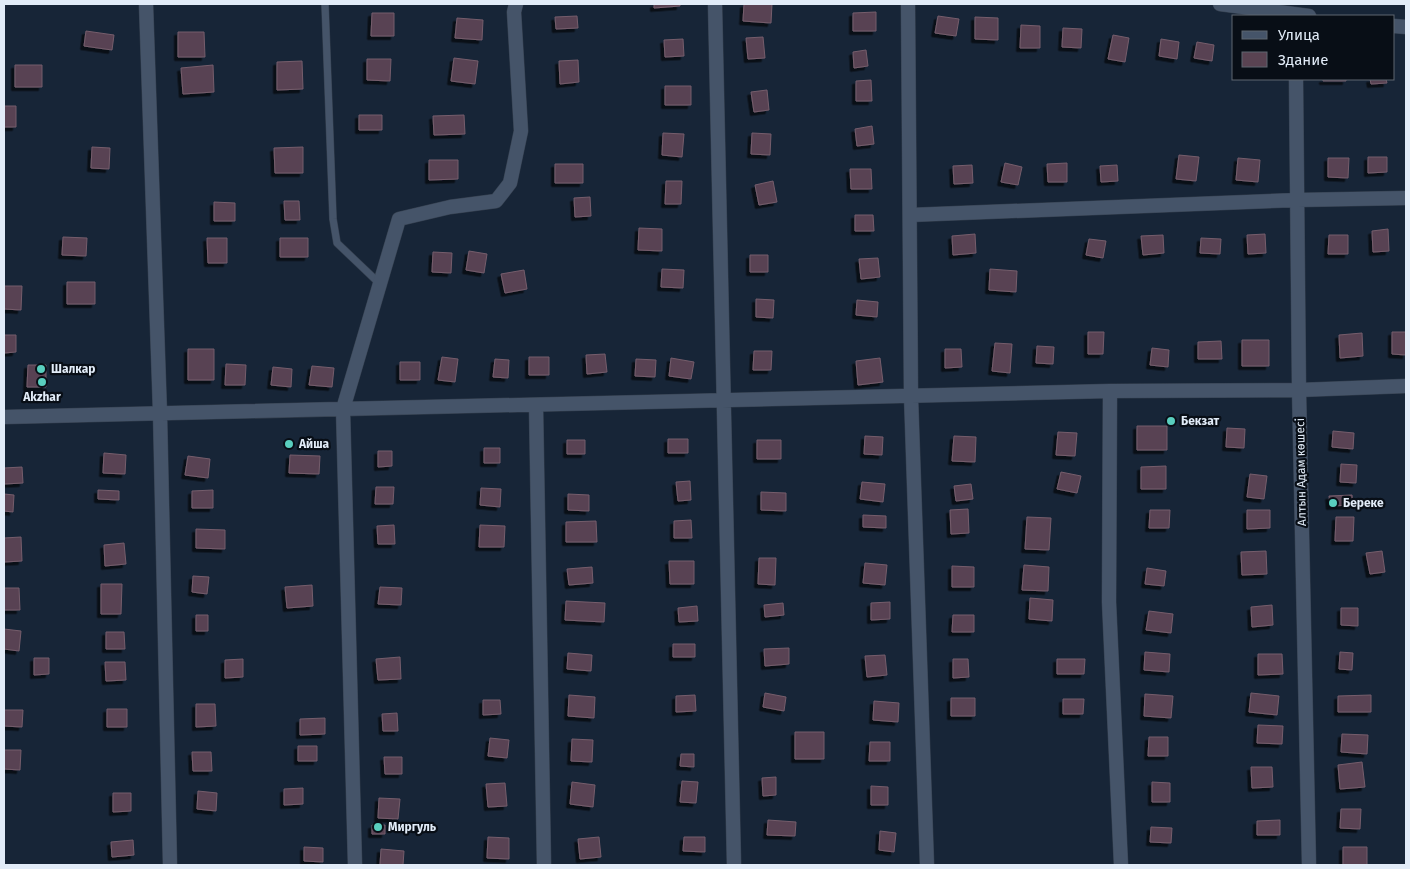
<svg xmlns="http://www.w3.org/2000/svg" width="1410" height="869" font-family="'Fira Sans',sans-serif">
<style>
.building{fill:#594352;stroke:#755d6c;filter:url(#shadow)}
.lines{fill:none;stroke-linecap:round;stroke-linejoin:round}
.lane-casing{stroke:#343f4e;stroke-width:8}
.street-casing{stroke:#343f4e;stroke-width:15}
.lane{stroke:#455469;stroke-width:7}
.street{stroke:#455469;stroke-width:14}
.poi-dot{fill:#59cebe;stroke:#080e16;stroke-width:2}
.labels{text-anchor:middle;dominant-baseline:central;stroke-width:4.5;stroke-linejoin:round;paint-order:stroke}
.poi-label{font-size:12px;font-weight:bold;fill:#e2ecf8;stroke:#080e16;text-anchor:start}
.street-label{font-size:12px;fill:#e2ecf8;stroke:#080e16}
</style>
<defs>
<filter id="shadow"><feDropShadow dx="-3.5" dy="3.5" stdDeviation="0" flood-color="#0009"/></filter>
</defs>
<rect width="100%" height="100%" fill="#172537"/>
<path class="building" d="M654,4h26v2l-26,2z
M744,4h28l-1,19 -28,-2z
M876,12v19h-23v-18z
M372,13h22v23h-23z
M577,16l1,12 -22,1 -1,-12z
M938,16l21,3 -3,17 -21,-3z
M975,17l23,1v22l-23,-1z
M457,18l26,2 -1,20 -27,-2z
M1021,25l19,1v22h-20z
M1063,28l19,1 -1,19 -19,-1z
M86,31l28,4 -2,15 -28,-4z
M178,32h26l1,25h-27z
M1113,35l16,3 -4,24 -17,-3z
M763,37l2,21 -17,1 -2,-21z
M683,39l1,17 -19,1 -1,-17z
M1161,39l18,3 -2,17 -18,-3z
M1197,42l17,3 -2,16 -18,-3z
M866,50l2,16 -14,2 -1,-16z
M454,58l24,3 -3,23 -24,-3z
M367,59h24l-1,22 -23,-1z
M578,60l1,22 -19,2 -1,-23z
M302,61l1,28 -26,1v-28z
M15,65h27v22h-27z
M213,65l1,27 -31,2 -2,-26z
M1323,79h23v2h-23z
M1370,79h16l1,4 -16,1z
M871,80l1,21h-16v-20z
M665,86h26v19h-26z
M767,90l2,20 -15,2 -3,-20z
M4,106h12v21h-12z
M359,115h23v15h-23z
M464,115l1,19 -31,1 -1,-19z
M872,126l2,18 -17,2 -2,-17z
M663,133l21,1 -2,23 -20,-2z
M752,133l19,1 -1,21 -19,-1z
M92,147l18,1 -1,21 -18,-1z
M303,147v26h-28l-1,-25z
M1179,155l20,2 -3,24 -20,-2z
M1368,157h19v15l-19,1z
M1238,158l22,2 -2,22 -22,-2z
M1328,158h21l-1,20 -20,-1z
M429,160h29v19l-29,1z
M1005,163l17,4 -4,18 -17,-3z
M1067,163v19h-19l-1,-18z
M555,164h28v19h-28z
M972,165l1,18 -19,1 -1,-18z
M1117,165l1,16 -17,1 -1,-16z
M850,169h21l1,20h-21z
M666,181h16l-1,23h-16z
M773,181l4,21 -18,3 -4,-20z
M590,197l1,19 -16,1 -1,-19z
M284,201h15l1,19h-15z
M214,202l21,1v18h-21z
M855,215h18l1,16h-19z
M639,228l23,1v22l-24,-1z
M1388,229l1,22 -16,1 -1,-21z
M975,234l1,19 -23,2 -1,-19z
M1265,234l1,19 -18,1 -1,-19z
M1163,235l1,18 -21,2 -2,-19z
M1329,235h19v19h-20z
M63,237l24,1 -1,18 -24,-1z
M207,238h20v25h-19z
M280,238h28v19h-28z
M1201,238l20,1 -1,15 -20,-1z
M1089,239l17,2 -3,17 -17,-3z
M469,251l18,3 -3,19 -18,-3z
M433,252l19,1 -1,20 -19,-1z
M750,255h18v17h-18z
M878,258l2,19 -19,2 -2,-20z
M662,269l22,1 -1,18 -22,-1z
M990,269l27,2 -1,21 -27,-2z
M524,270l3,19 -22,4 -4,-19z
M67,282h28v22h-28z
M4,286h18l-1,24 -17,-1z
M756,299l18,1 -1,18 -17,-1z
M857,300l21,2 -1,15 -21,-2z
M1088,332h16l-1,22h-15z
M1392,332h14v23l-14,-1z
M1362,333l1,23 -23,2 -1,-23z
M4,335h12v17l-12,1z
M1242,340h27v26h-27z
M1221,341l1,18h-24v-17z
M995,343l17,1 -2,29 -18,-2z
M1037,346l17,1 -1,17 -17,-1z
M1152,348l17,2 -1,17 -18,-2z
M188,349h26v31h-26z
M945,349h16l1,18 -17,1z
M754,351h18l-1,19h-18z
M605,354l2,18 -20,2 -1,-19z
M442,357l16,2 -3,23 -17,-2z
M529,357h20v18h-20z
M671,358l23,4 -3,17 -22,-3z
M880,358l3,24 -25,3 -2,-24z
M495,359l14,1 -1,18 -15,-1z
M636,359l20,1 -1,17 -20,-1z
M400,362h20v18h-20z
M226,364l20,1 -1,20h-20z
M28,365h18v22h-19z
M312,366l22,2 -2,19 -23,-2z
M273,367l19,2 -1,18 -20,-2z
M1137,426h30v24h-30z
M1227,428l18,1 -1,19 -18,-1z
M1333,431l21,2 -1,16 -21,-2z
M1058,432l19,1 -2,23 -19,-1z
M865,436l18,1 -1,18 -18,-1z
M954,436l22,1 -1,25 -23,-1z
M668,439h20v14h-20z
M567,440h18v14h-18z
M757,440h24v19h-24z
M484,448h16v15h-16z
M378,451h14v15l-14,1z
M104,453l22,2 -1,19 -22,-1z
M290,455l30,1 -1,18 -30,-1z
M188,456l22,3 -2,19 -23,-3z
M1341,464l16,1 -1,18 -16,-1z
M1166,466v23h-25v-22z
M22,467l1,16 -19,1v-16z
M1061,472l20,4 -4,17 -20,-4z
M1250,474l17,2 -3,23 -17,-2z
M690,481l1,19 -13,1 -2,-19z
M862,482l23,2 -2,18 -23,-3z
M971,484l2,15 -17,2 -2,-15z
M376,487h18l-1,17h-18z
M481,488l20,1 -1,18 -20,-2z
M98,490l21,1v9l-21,-1z
M213,490v18h-21v-17z
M761,492l25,1v18l-25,-1z
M4,494l10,1 -1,17 -9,-1z
M568,494l21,1v16l-21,-1z
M1352,495l1,10 -23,1 -1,-10z
M968,509l1,24 -18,1 -1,-24z
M1150,510h20l-1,18h-20z
M1247,510h23v18l-23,1z
M863,515l23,1v12l-23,-1z
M1027,517l24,1 -2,32 -24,-1z
M1336,517h18l-1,24h-18z
M691,520l1,18h-18v-17z
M596,521l1,21h-31v-20z
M394,525l1,19h-17l-1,-18z
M480,525l25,1 -1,21h-25z
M196,529l29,1v19l-29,-1z
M21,537l1,24 -18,1v-24z
M124,543l2,21 -21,2 -1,-21z
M1266,551l1,23 -25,1 -1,-23z
M1382,551l3,21 -15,2 -4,-21z
M759,558h17l-1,27 -17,-1z
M669,561h25v23h-24z
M865,563l22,2 -2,20 -22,-2z
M1024,565l25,2 -1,24 -26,-1z
M952,566l22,1v20h-22z
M592,567l1,16 -24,2 -2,-16z
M1147,568l19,3 -2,15 -19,-2z
M193,576l16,1 -2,17 -15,-2z
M101,584h21l-1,30h-20z
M312,585l1,21 -26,2 -2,-21z
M380,587l22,1 -1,17 -23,-1z
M4,588h15l1,22h-16z
M1030,598l23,2 -1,21 -23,-2z
M566,601l39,2 -1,19 -39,-2z
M890,602v17l-19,1v-17z
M783,603l1,12 -19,2 -1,-12z
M1272,605l1,20 -21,2 -1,-20z
M697,606l1,15 -19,1 -1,-14z
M1341,608h17v18l-17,-1z
M1149,611l24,3 -2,19 -25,-3z
M196,615h12v16h-12z
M953,615h21v17h-22z
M4,629l17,2 -2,20 -15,-2z
M106,632h18l1,17h-19z
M673,644h22v13h-22z
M789,648v16l-24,2 -1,-17z
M1145,652l25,2 -1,18 -25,-2z
M1340,652l13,1 -1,17 -13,-1z
M568,653l24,2 -1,16 -24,-2z
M1258,654h24l1,20 -25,1z
M885,655l2,20 -20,2 -2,-21z
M400,657l1,22 -23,1 -2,-21z
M34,658h15v16l-15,1z
M243,659v18l-18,1v-18z
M953,659h15l1,18 -16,1z
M1057,659h28l-1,15h-27z
M105,662h20l1,18 -20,1z
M765,693l21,4 -2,14 -21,-4z
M1251,693l28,3 -2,19 -28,-3z
M1145,694l28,2 -2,22 -27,-2z
M569,695l26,2 -1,21 -26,-2z
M695,695l1,16 -20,1v-16z
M1371,695v17h-33v-16z
M951,698h24v18h-24z
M1063,699h21l-1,15h-20z
M483,700h17l1,14 -18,1z
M874,701l25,2 -1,19 -25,-2z
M196,704h19l1,22 -20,1z
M107,709h20v18h-20z
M4,710h19l-1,17 -18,-1z
M397,713l1,18h-15l-1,-17z
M325,718v16l-25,1v-16z
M1258,725l25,1 -1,18 -25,-1z
M795,732h29v27h-29z
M1342,734l26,1 -1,19 -26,-2z
M1149,737h19v19h-20z
M490,738l19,2 -2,18 -19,-2z
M572,739l21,1 -1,22 -21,-1z
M870,742h20v19h-21z
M298,746h19v15h-19z
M4,750h17l-1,20 -16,-1z
M192,752h19l1,19h-19z
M681,754h13v13l-14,-1z
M384,757h18v17h-17z
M1362,762l3,25 -25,2 -2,-24z
M1251,767h21l1,20 -21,1z
M776,777v18l-13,1 -1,-18z
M682,781l16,1 -2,21 -16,-1z
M572,782l23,3 -2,22 -23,-3z
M1152,782l18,1v19h-18z
M505,783l2,23 -19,1 -2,-23z
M871,786l17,1v18h-17z
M303,788v16l-19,1v-16z
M198,791l19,2 -1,18 -19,-2z
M113,793h18v18l-18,1z
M379,798l21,1 -2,20 -20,-1z
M1341,809h20l-1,20 -20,-1z
M768,820l28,2 -1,14 -28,-1z
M1280,820v15h-23v-14z
M372,825h13v9h-13z
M1151,827l21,1 -1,15 -21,-1z
M880,831l16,2 -2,19 -15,-2z
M488,837l21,1v21l-22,-1z
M599,837l2,20 -21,2 -2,-20z
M684,837h21v15l-22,-1z
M133,840l1,15 -22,2 -1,-15z
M304,847l19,1v14l-19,-1z
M1343,847h24v18h-24z
M381,849l23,2 -1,14h-23z"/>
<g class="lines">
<g class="lane-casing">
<path id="lane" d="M325,4l8,215 4,24 43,41"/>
</g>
<g class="street-casing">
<path id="street" d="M146,4l14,409 10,452
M715,4l19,861
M908,4l3,392 16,469
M1220,4l89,12
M1394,26l12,1
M1296,79l3,311 10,475
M910,215l387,-15 109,-2
M1110,391l-1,211 12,263
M536,405l8,460
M4,417l1106,-26 189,-1 107,-4
M355,865l-12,-456 56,-190 51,-12 46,-6 14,-18 11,-52 -7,-119 2,-8"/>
</g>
<use href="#lane" class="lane"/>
<use href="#street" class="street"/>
</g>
<g class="poi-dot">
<circle cx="41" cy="369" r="5"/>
<circle cx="42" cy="382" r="5"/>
<circle cx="1171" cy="421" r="5"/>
<circle cx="289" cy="444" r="5"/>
<circle cx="1333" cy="503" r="5"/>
<circle cx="378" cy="827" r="5"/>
</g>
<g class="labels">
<g class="poi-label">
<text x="51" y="369">Шалкар</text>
<text x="42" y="397" text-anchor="middle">Akzhar</text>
<text x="1181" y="421">Бекзат</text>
<text x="299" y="444">Айша</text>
<text x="1343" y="503">Береке</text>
<text x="388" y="827">Миргуль</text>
</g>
<g class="street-label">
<text transform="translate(1301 472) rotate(-91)">Алтын Адам көшесі</text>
</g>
</g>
<rect width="1410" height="869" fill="none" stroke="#e2ecf8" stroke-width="10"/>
<rect x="1232" y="15" width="162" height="65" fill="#080e16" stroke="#5f6770"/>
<rect x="1242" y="31" width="25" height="8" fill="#455469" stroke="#5f6770"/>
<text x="1278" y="40" font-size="15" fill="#e2ecf8">Улица</text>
<rect x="1242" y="52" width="25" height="15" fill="#594352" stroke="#5f6770"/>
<text x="1278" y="65" font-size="15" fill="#e2ecf8">Здание</text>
</svg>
